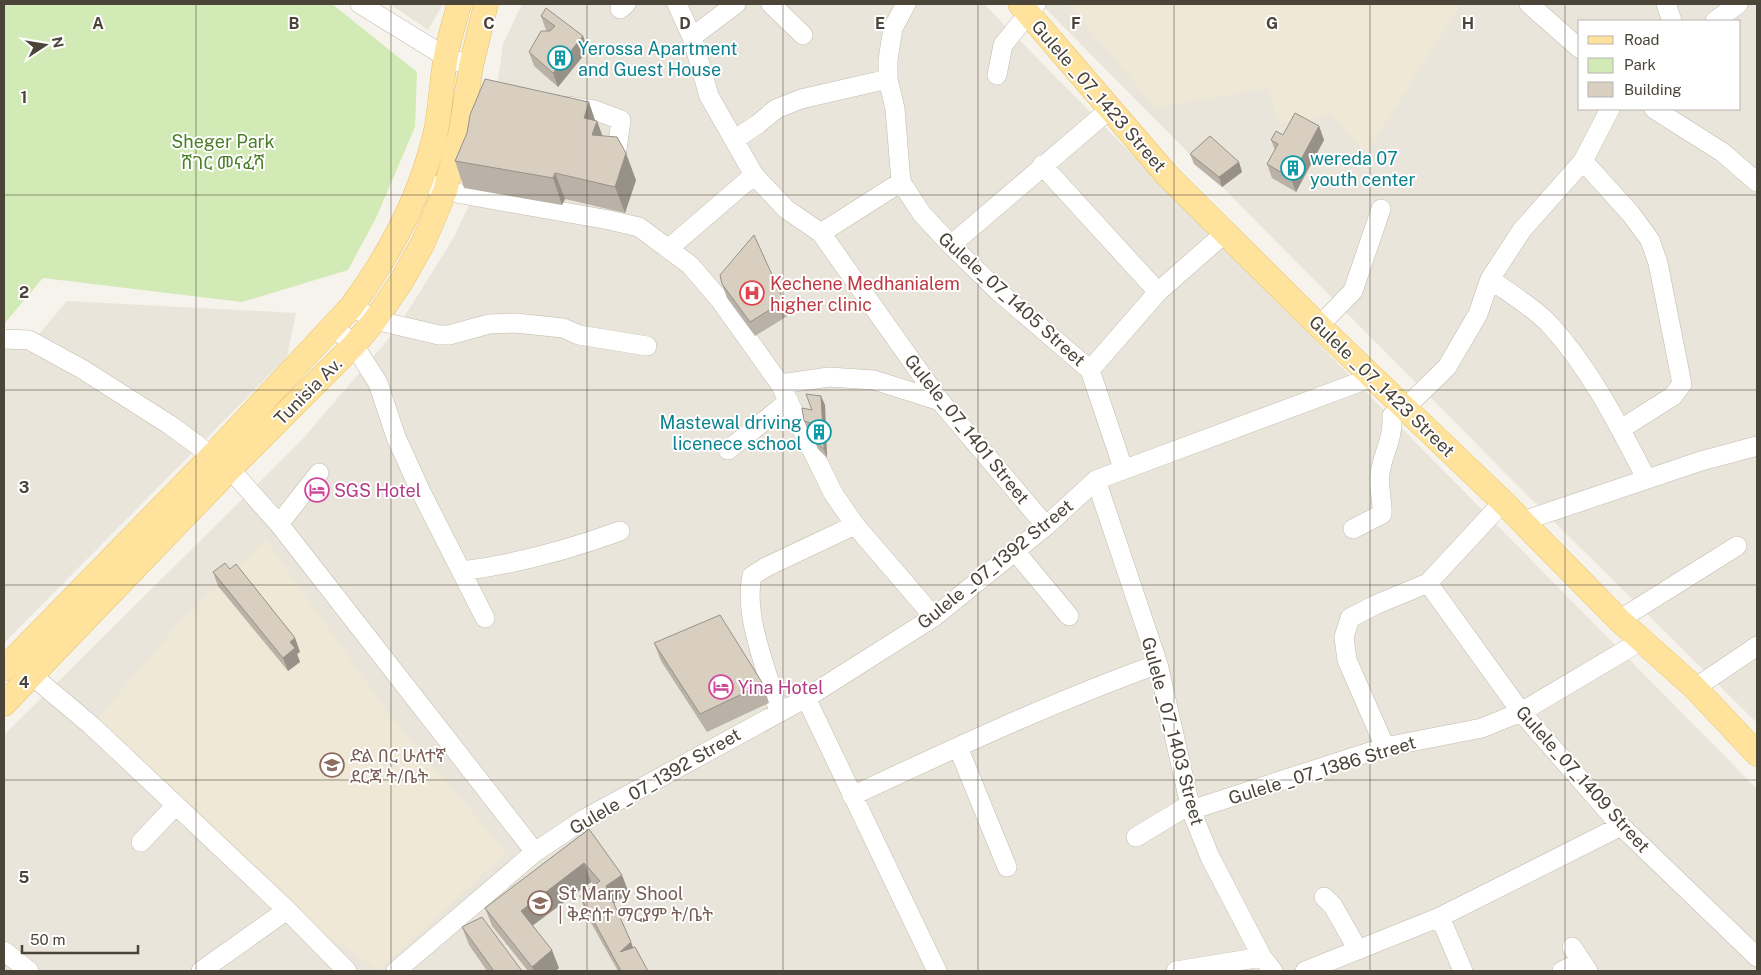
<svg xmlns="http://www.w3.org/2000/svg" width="1761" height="975" font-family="'Public Sans','Noto Sans Ethiopic',sans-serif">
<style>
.residential{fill:#eae5da;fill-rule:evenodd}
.education{fill:#efe8d6}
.green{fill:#d2eab5}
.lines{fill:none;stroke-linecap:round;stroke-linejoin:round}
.minor-casing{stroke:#c2bbae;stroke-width:20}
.major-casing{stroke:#e6c16a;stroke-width:25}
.minor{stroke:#fff;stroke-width:19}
.major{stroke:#ffe39c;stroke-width:24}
.wall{fill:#bab2a6}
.shaded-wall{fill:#979187}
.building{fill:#d8cfc1;stroke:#979187}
.grid{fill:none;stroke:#4b4439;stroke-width:1;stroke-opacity:0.55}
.labels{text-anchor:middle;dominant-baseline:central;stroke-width:4;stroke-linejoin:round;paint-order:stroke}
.culture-label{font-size:18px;fill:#0d838f;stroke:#fff;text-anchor:start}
.street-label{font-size:18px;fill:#4b4439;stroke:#fff}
.park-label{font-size:18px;fill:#4a7f2a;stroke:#fff}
.health-label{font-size:18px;fill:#be3a42;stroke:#fff;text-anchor:start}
.hotel-label{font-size:18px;fill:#b23c85;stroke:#fff;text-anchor:start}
.education-label{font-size:18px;fill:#785e54;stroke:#fff;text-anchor:start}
.grid-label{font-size:16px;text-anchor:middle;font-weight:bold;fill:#4b4439;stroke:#fff;stroke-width:4;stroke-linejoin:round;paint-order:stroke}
</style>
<rect width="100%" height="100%" fill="#f6f3ec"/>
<path class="residential" d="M390,4h53l-15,26z
M522,4h462l773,785v182h-1753v-236l296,-293 96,-112 58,-93 32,-68 17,-125z
M1041,4h716v719l-226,-224zM1580,21h160v88h-160z
M67,301l229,12 -9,44 -283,286v-294l23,-1z"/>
<path class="education" d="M1068,4h393l-95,149 -35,-38 -52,9 -11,-36 -112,20z
M266,540l122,173 118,139 -127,119 -70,-48 -215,-200 85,-100z"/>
<path class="green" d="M4,4h328l85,68 -2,55 -39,91 -28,52 -106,32 -199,-24 -39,46z"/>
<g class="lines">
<g class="minor-casing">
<path id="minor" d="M360,4l86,53 25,9
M677,4l15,33 17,59 45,79 32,34 35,24 119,168 106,125
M771,4l32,31
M906,4l-13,24 -5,32v19l7,30 6,73 21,32 29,31 47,46 92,79
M1529,4l51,45
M1666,4l6,17
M620,9l6,-5
M1715,21l23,-17
M692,37l44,-33
M997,75l6,-30 33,-41
M567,106l27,4 27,10 -5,37
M1654,109l68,43 35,30
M734,140l24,-16 18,-15 25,-10 87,-20
M1583,161l48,53 19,26 8,23 24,121 -9,12 -52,33
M1042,165l116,127
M422,180l23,11 164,29 30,7 51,38 30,35 60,84 53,109 22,32 79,92
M821,233l80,-51
M951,245l159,-136
M668,249l86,-74
M1490,279c19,14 46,30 61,47 40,44 68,100 95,152
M352,306l23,14 64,15h10l40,-11 26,-1 48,5 16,7 68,11
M333,326l21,19 24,38 18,54 24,53 65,128
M1319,326l34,-35 28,-82
M4,339l25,1 53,29 88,56 60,44 49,55 256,328
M1090,370l68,-78 68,-60
M1090,370l33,98
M780,384l49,-7 45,3 66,21
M728,450l61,-49
M1096,480l62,184 33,146 19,47 52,100 11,14
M1523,521l178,-60 56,-15
M279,524l40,-51
M1353,529l29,-15c1,-13 -4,-27 -2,-40 3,-23 13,-32 12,-58l13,-8 42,-41 31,-53 12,-35 32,-49 61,-69 27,-52
M1015,551l54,65
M462,571c54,-7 106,-21 158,-40
M1428,583l93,129 100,114 136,131
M1619,620l118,-74
M22,667l70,59 195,184 60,61
M1695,688l62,-42
M806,698l131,273
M779,712c-11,-39 -36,-96 -27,-136l14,-9 89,-42
M958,747l49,120
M1385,747l-38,-87 -3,-23 6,-19 25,-13 53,-22 75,-81
M852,796c100,-47 201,-94 306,-132
M1191,810l194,-63 97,-19 39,-16 120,-71
M1136,837l53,-32
M141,842l35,-37
M1324,897l9,9 25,44
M1440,917l23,54
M1572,947l16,24
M4,951l25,20
M201,971l86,-61
M396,971l139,-119 51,-34 220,-120 128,-81 112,-91 50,-46 277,-103
M1176,971l86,-14
M1305,971l135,-54 181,-91
M1562,971l19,-9"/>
</g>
<g class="major-casing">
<path id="major" d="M1020,4l147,171 152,151 184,176 116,118 76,68 62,66
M4,669l209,-214 139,-149c38,-52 68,-108 83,-171 6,-26 6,-53 11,-79 3,-18 9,-35 13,-52
M4,704l226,-235 124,-124 21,-25 26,-38 22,-39 22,-52 16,-60 10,-65 15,-62"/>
</g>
<use href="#minor" class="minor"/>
<use href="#major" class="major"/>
</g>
<path class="wall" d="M541,16l42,20 5,14 -30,37 -24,-21 -5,-14 19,-21 -2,-1z
M596,121h1l5,15 34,44 -11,33 -60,-14 -3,6 -98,-17 -9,-27 12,-28z
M1319,126l5,14 -28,52 -24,-14 -5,-14 8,-14 -4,-10 12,-5z
M1190,154l49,8 3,10 -20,15 -28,-23z
M722,284l62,17 5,14 -34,21 -28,-38z
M821,396l4,9 2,53 -9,-9 -4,-9v-8l-6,-1 -4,-10 8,-11z
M230,569l65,69 5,14 -3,2 3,8 -12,9 -70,-85 -5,-14z
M654,643l109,41 6,19 -62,29 -46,-71z
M589,829l40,64 -15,10 19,45 15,23h-30l-32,-57 -6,-18 14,-11 -3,-3 -58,43 26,43 -4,3h-27l-36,-45 -7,-18z
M462,927l60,44h-35l-18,-26z"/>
<path class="shaded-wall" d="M583,36l5,14 -30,37 -5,-14z
M589,102l7,21 1,-2 10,27 -6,13 -17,-43z
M1319,126l5,14 -28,52 -5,-14z
M626,153l10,27 -11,33 -10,-26z
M1239,162l3,10 -20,15 -3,-10z
M555,173l10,26 -3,6 -9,-27z
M821,396l4,9 2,53 -3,-9z
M295,638l5,14 -3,2 3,8 -12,9 -5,-13 7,-16z
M584,863l7,19 -63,47 -7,-18z
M622,875l7,18 -16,11 -7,-18z
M631,942l7,18 -18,-8z
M552,950l7,18 -4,3h-21l-2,-4z"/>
<path class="building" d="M546,8l37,28 -30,37 -24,-21 12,-21h9l5,-5 -14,-10z
M485,79l104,23 -5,16 13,3 -5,14 25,2 9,16 -11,34 -60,-14 -2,5 -98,-17 12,-28 3,-18z
M1295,113l24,13 -28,52 -24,-14 11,-20 -7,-4 5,-9 7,4z
M1210,136l29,26 -20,15 -29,-23z
M754,235l30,66 -34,21 -28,-38 -2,-9z
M806,394l15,2 3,53 -10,-9 -1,-16 -9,-3 -2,-13 10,2z
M225,563l5,6 6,-5 59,74 -5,4 5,6 -12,10 -70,-86z
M720,615l43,69 -63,30 -46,-71z
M589,829l33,46 -16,11 25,56 -11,10 15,-5 13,24h-27l-41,-75 20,-15 -16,-18 -63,48 31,39 -20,17 -47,-59z
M482,917l40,54h-28l-32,-44z"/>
<path class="grid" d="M196,4v967M391,4v967M587,4v967M783,4v967M978,4v967M1174,4v967M1370,4v967M1565,4v967M4,195h1753M4,390h1753M4,585h1753M4,780h1753"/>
<defs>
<g id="building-ring" transform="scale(1.25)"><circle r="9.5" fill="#fff" stroke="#0f9aa8" stroke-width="1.5"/><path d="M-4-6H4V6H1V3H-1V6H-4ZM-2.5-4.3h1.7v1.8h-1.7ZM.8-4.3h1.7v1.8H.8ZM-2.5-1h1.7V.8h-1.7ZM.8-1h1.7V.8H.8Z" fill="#0f9aa8"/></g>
<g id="hospital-ring" transform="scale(1.25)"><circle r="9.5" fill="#fff" stroke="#e0444e" stroke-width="1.5"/><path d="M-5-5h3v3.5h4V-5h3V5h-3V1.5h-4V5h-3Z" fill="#e0444e"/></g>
<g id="hotel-ring" transform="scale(1.25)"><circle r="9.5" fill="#fff" stroke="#d1479c" stroke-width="1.5"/><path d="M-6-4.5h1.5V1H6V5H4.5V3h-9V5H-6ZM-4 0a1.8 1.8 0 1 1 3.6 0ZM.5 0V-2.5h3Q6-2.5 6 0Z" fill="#d1479c"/></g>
<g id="school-ring" transform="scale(1.25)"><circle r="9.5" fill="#fff" stroke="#8d6e63" stroke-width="1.5"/><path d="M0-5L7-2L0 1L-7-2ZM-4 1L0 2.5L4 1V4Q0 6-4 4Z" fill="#8d6e63"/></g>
</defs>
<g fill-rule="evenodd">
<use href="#building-ring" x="560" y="58"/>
<use href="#building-ring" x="1293" y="168"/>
<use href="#hospital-ring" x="752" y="293"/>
<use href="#building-ring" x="819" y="432"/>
<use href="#hotel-ring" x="317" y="490"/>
<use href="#hotel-ring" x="721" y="687"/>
<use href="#school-ring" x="332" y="765"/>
<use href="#school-ring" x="540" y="903"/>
</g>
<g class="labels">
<g class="culture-label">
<text x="578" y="48">Yerossa Apartment<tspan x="578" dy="21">and Guest House</tspan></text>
<text x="1310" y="158">wereda 07<tspan x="1310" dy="21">youth center</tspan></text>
<text x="802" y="422" text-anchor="end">Mastewal driving<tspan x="802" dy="21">licenece school</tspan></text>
</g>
<g class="street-label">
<text transform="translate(1099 96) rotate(49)">Gulele _07_1423 Street</text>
<text transform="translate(1012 299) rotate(42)">Gulele_07_1405 Street</text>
<text transform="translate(1382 386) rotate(44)">Gulele _07_1423 Street</text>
<text transform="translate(308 391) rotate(-45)">Tunisia Av.</text>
<text transform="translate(967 429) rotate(51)">Gulele_07_1401 Street</text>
<text transform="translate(995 564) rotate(-39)">Gulele _07_1392 Street</text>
<text transform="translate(1173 731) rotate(75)">Gulele _07_1403 Street</text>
<text transform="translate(1322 770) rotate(-17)">Gulele _07_1386 Street</text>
<text transform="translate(1583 779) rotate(48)">Gulele_07_1409 Street</text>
<text transform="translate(655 781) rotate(-30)">Gulele _07_1392 Street</text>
</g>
<g class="park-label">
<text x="223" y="141">Sheger Park<tspan x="223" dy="21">ሸገር መናፈሻ</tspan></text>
</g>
<g class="health-label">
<text x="770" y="283">Kechene Medhanialem<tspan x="770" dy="21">higher clinic</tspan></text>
</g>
<g class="hotel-label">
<text x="334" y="490">SGS Hotel</text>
<text x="738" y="687">Yina Hotel</text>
</g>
<g class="education-label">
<text x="350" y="755">ድል በር ሁለተኛ<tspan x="350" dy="21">ደርጃ ት/ቤት</tspan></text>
<text x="558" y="893">St Marry Shool<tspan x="558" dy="21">| ቅድሰተ ማርያም ት/ቤት</tspan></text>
</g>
</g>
<g class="grid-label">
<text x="98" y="29">A</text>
<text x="294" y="29">B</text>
<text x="489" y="29">C</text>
<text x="685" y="29">D</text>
<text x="880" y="29">E</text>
<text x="1076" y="29">F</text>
<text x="1272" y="29">G</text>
<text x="1468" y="29">H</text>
<text x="24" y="103">1</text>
<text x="24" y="298">2</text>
<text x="24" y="493">3</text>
<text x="24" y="688">4</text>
<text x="24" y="883">5</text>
</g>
<rect width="1761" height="975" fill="none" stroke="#4b4439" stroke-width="10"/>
<rect x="1578" y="20" width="162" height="90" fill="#ffffff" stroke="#b7b4b0"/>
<rect x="1588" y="36" width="25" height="8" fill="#ffe39c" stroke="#b7b4b0"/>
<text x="1624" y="45" font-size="15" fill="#4b4439">Road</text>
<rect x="1588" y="58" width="25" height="15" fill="#d2eab5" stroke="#b7b4b0"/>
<text x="1624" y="70" font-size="15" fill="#4b4439">Park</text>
<rect x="1588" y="82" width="25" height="15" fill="#d8cfc1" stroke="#b7b4b0"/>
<text x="1624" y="95" font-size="15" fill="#4b4439">Building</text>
<g transform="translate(45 45) rotate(78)" stroke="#ffffff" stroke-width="4" paint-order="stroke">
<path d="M0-4L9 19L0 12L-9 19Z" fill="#4b4439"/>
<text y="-8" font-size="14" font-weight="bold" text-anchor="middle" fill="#4b4439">N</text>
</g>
<path d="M22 945v8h116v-8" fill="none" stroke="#4b4439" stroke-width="2.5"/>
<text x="30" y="945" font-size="15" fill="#4b4439" stroke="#ffffff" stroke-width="4" paint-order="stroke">50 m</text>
</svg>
